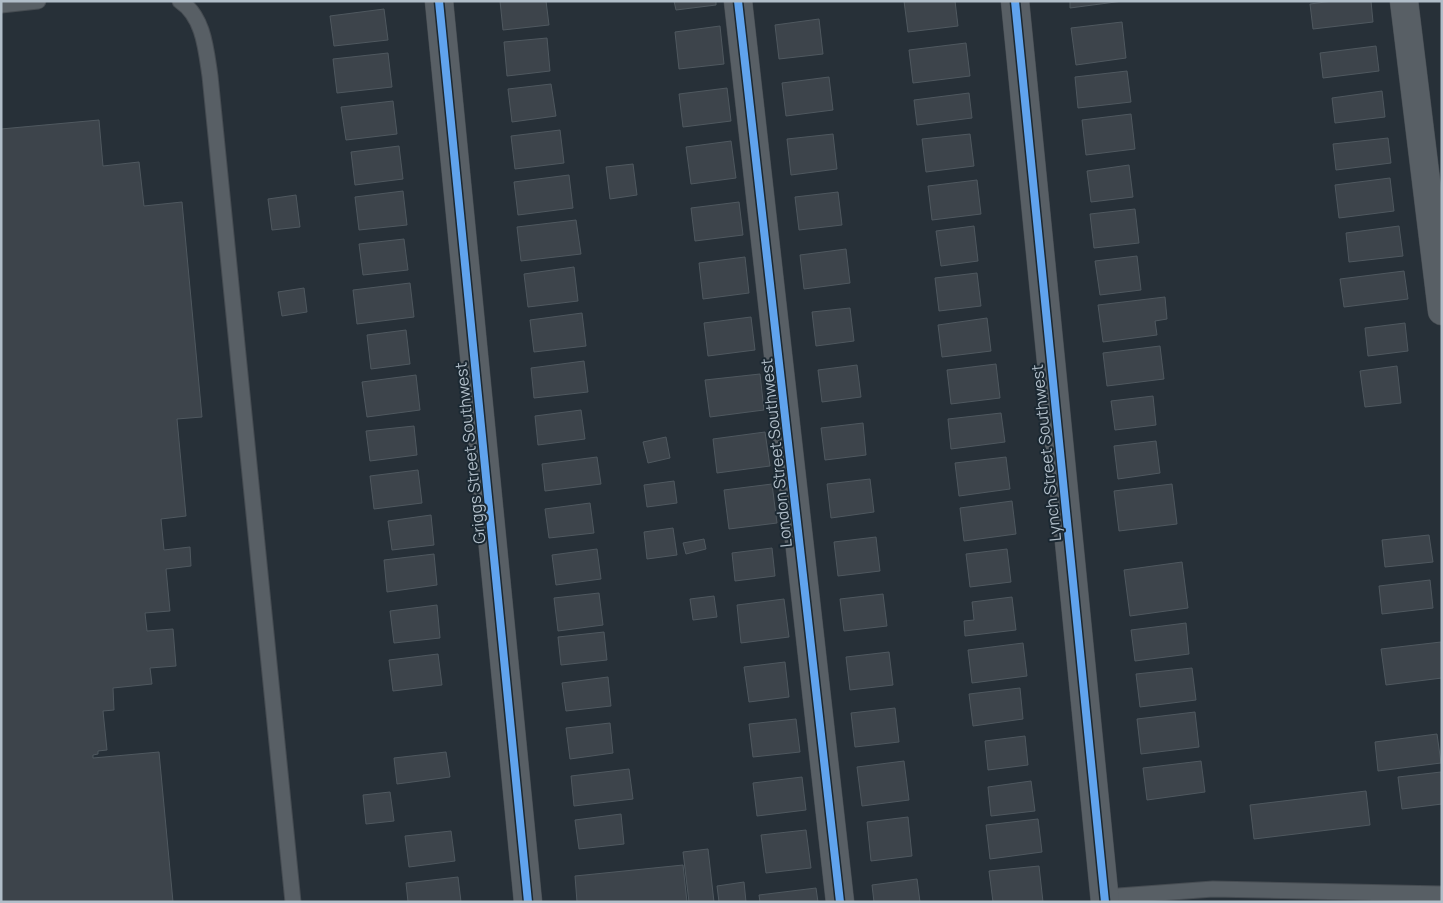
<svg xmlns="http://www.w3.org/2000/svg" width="1443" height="903" font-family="Manrope,sans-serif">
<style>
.building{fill:#3d444b;stroke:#4f585f}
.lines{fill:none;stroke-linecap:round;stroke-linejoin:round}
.lane-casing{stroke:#464c52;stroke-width:17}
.street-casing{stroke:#464c52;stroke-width:29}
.lane{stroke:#585f65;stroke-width:15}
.street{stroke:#585f65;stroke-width:28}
.cycleway-casing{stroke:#1b2832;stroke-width:11}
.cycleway{stroke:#60a3ed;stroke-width:8}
.labels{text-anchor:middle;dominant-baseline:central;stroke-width:4;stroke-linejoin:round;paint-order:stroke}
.street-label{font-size:16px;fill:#b1bec9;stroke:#1b2832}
</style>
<rect width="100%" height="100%" fill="#273038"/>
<path class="building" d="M500,1h46l3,24 -46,5z
M674,1h42v4l-40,5z
M904,1h51l3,25 -50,6z
M1070,1h53l-53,7z
M1333,1h38l2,21 -60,7 -3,-25z
M384,9l4,31 -54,6 -4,-30z
M819,19l4,35 -44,5 -4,-34z
M1122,22l4,36 -50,7 -5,-37z
M720,26l4,38 -45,5 -4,-37z
M547,38l3,33 -43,5 -3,-34z
M966,43l4,33 -57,7 -4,-33z
M1376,46l3,25 -56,7 -3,-25z
M388,53l4,34 -55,6 -4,-34z
M1127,71l4,31 -53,6 -3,-31z
M829,77l4,33 -47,6 -4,-33z
M551,84l5,32 -44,6 -4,-33z
M727,88l4,33 -48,6 -4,-33z
M1382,91l3,26 -50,6 -3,-25z
M969,93l3,25 -55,7 -3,-25z
M393,101l4,33 -51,6 -5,-33z
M1131,114l4,35 -49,6 -4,-35z
M99,120l4,46 36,-4 5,44 38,-4 20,215 -25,2 9,97 -25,3 3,31 26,-3 1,19 -25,3 4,42 -25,2 2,18 26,-2 3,37 -26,2 2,16 -39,4 1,22 -11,1 4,39 -9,1v3l-5,1v3l66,-6 14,150h-172v-773z
M560,130l4,33 -49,6 -4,-33z
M833,134l4,35 -46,6 -4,-36z
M970,134l4,32 -48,6 -4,-33z
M1388,138l3,25 -55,7 -3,-26z
M731,141l5,37 -45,6 -5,-37z
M399,146l4,33 -48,6 -4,-33z
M633,164l4,31 -27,4 -4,-32z
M1129,165l4,32 -42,5 -4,-31z
M569,175l4,33 -55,7 -4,-33z
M1390,178l4,33 -55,7 -4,-33z
M977,180l4,34 -49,6 -4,-34z
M403,191l4,34 -48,5 -4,-33z
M838,192l4,33 -43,5 -4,-33z
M296,195l4,32 -28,3 -4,-31z
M739,202l4,33 -48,6 -4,-33z
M1135,209l4,34 -45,5 -4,-34z
M576,220l5,34 -60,7 -4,-34z
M974,226l4,35 -37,5 -5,-35z
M1399,226l4,30 -54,6 -3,-29z
M404,239l4,31 -45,5 -4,-31z
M846,249l4,34 -46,6 -4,-34z
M1137,256l4,34 -41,5 -5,-34z
M745,257l4,36 -46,6 -4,-36z
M574,267l4,34 -50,6 -4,-33z
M1404,271l4,28 -64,8 -4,-28z
M977,273l4,33 -42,5 -4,-33z
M410,283l4,34 -57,7 -4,-34z
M304,288l3,24 -25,4 -4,-24z
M1165,297l2,22 -12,2 2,14 -54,7 -5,-37z
M850,308l4,33 -38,5 -4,-34z
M582,313l4,33 -52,6 -4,-32z
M751,317l4,33 -47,6 -4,-33z
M987,318l4,33 -49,6 -4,-32z
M1405,323l3,28 -40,5 -3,-28z
M406,330l4,34 -39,5 -4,-34z
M1160,346l4,33 -57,7 -4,-33z
M584,361l4,31 -54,6 -3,-30z
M996,364l4,34 -49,6 -4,-34z
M857,365l4,32 -39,5 -4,-32z
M1397,366l4,37 -36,4 -5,-36z
M760,374l4,36 -54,7 -5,-37z
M416,375l4,35 -53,7 -5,-35z
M1153,396l3,29 -41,5 -4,-29z
M581,410l4,29 -47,6 -3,-29z
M1001,413l4,29 -54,7 -3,-30z
M863,423l3,32 -41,5 -4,-32z
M414,426l3,29 -47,6 -4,-30z
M765,432l5,34 -53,7 -4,-34z
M666,437l4,21 -22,5 -5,-21z
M1156,441l4,32 -42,6 -4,-33z
M597,457l4,27 -56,7 -3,-27z
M1006,457l4,32 -51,7 -4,-33z
M418,470l4,33 -48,6 -4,-33z
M870,479l4,33 -43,6 -4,-34z
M674,481l3,22 -30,4 -3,-22z
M772,484l5,39 -48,6 -5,-39z
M1172,484l5,40 -58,7 -5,-40z
M1012,501l4,33 -52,7 -4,-33z
M590,503l4,30 -45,5 -4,-29z
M431,515l3,30 -42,5 -4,-29z
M673,528l4,27 -30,4 -3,-27z
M1429,535l4,27 -48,5 -3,-27z
M876,537l4,34 -42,5 -4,-34z
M704,539l2,10 -20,5 -3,-11z
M772,548l3,28 -40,5 -3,-28z
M597,549l4,30 -45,6 -4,-30z
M1007,549l4,33 -41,5 -4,-33z
M434,554l3,31 -50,7 -3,-32z
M1182,562l6,46 -58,8 -6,-46z
M1430,580l3,28 -51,6 -3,-28z
M599,593l4,32 -45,6 -4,-33z
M883,594l4,32 -43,5 -4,-32z
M714,596l3,21 -24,3 -3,-21z
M1012,597l4,33 -51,6 -1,-15 10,-1 -2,-18z
M784,599l5,38 -48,6 -4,-38z
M437,605l3,33 -46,5 -4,-32z
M1186,623l3,31 -54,7 -4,-31z
M604,632l3,28 -46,5 -3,-28z
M1441,642l1,36 -56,7 -5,-36z
M1023,643l4,33 -55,7 -4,-33z
M889,652l4,33 -43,5 -4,-33z
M438,654l4,31 -49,6 -4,-31z
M785,662l4,35 -40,5 -5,-35z
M1192,668l4,32 -56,7 -4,-33z
M608,677l3,29 -45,5 -4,-28z
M1020,688l3,31 -50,7 -4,-32z
M895,708l4,34 -44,5 -4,-34z
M1195,712l4,35 -58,7 -4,-35z
M796,719l4,33 -47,5 -4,-33z
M610,723l3,30 -43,6 -4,-31z
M1437,734l4,29 -63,8 -3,-29z
M1025,736l3,29 -40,5 -3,-29z
M446,752l4,25 -53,7 -3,-26z
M904,761l5,39 -47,6 -5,-39z
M1201,761l4,31 -58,8 -4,-32z
M629,769l4,30 -59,7 -3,-30z
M1441,772l1,32 -40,5 -4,-32z
M802,777l4,33 -49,6 -4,-33z
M1031,781l4,30 -44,5 -3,-29z
M1366,791l4,34 -116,14 -4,-34z
M390,792l4,29 -28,3 -3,-29z
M621,814l3,30 -45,5 -4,-29z
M908,817l4,39 -41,5 -4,-39z
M1038,819l4,33 -52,7 -4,-34z
M806,830l5,38 -45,5 -5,-38z
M451,831l4,30 -46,6 -4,-31z
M708,849l6,53h-25l-6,-50z
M683,865l4,37h-110l-2,-26z
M1039,866l4,36h-50l-4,-31z
M458,877l3,25h-53l-2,-19z
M917,879l3,23h-46l-2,-17z
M744,882l2,20h-27l-2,-16z
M816,888l2,14h-58l-1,-7z"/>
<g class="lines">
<g class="lane-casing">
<path id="lane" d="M180,1c24,16 26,49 30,75l83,826
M1,5l37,-4
M1105,897l108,-8 229,5"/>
</g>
<g class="street-casing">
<path id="street" d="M439,1l89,901
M738,1l102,901
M1015,1l90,901
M1404,1l38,310"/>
</g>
<use href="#lane" class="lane"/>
<use href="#street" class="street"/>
<g class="cycleway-casing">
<path id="cycleway" d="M439,1l89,901
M738,1l102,901
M1015,1l90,901"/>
</g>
<use href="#cycleway" class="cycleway"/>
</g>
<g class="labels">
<g class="street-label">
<text transform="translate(470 453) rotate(-96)">Griggs Street Southwest</text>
<text transform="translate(776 453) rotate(-96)">London Street Southwest</text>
<text transform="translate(1046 453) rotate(-96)">Lynch Street Southwest</text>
</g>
</g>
<rect width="1443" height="903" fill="none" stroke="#b1bec9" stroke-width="5"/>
</svg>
